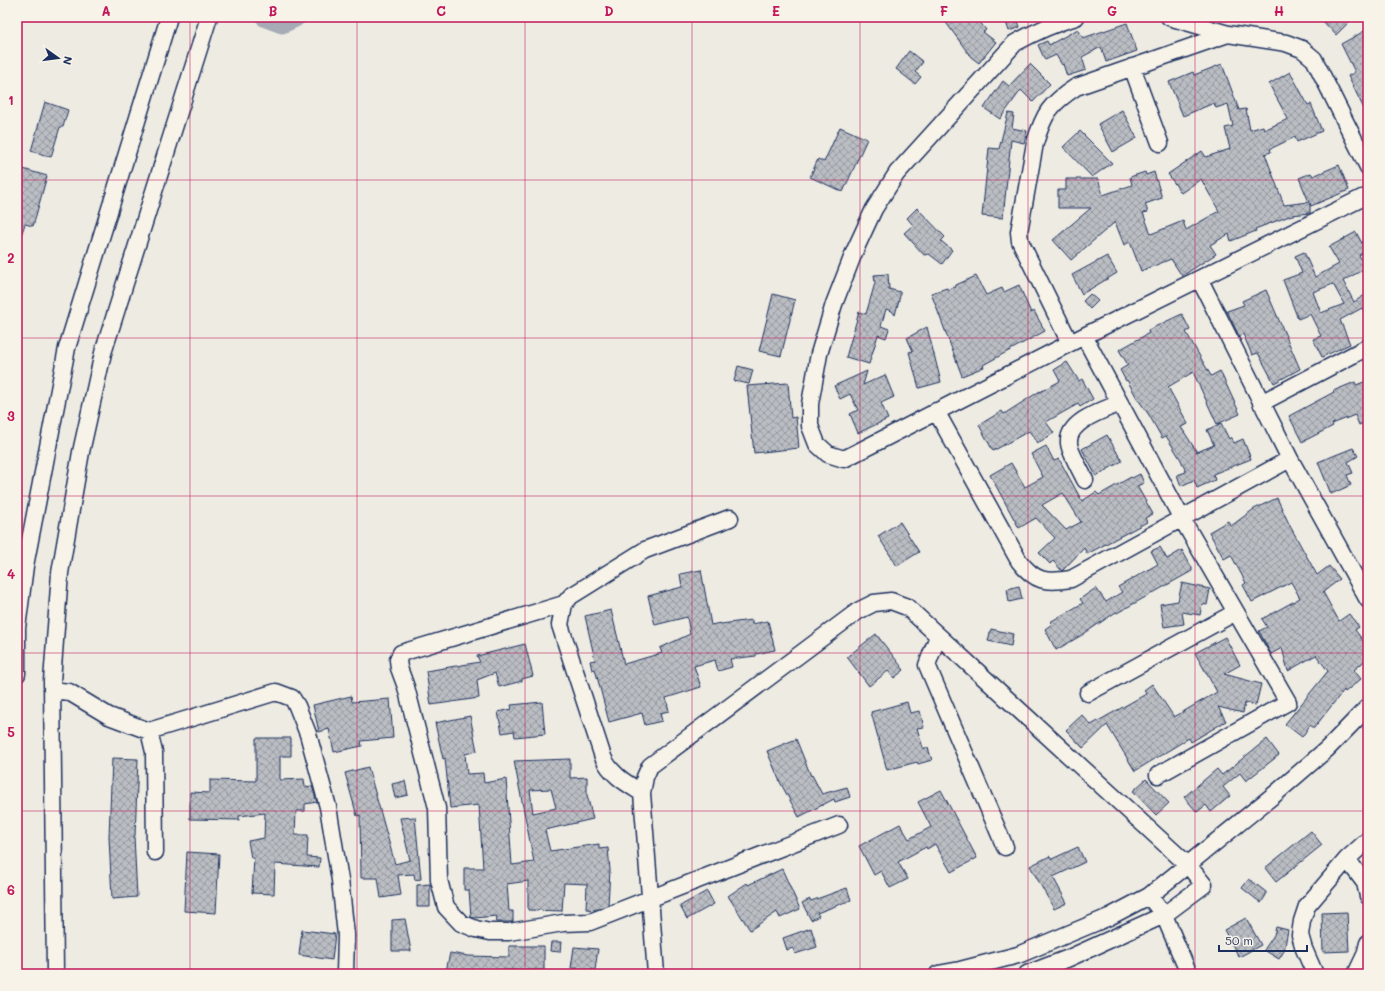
<svg xmlns="http://www.w3.org/2000/svg" width="1385" height="991" font-family="Mali,sans-serif">
<style>
.lines{fill:none;stroke-linecap:round;stroke-linejoin:round}
.river{stroke:#a6abb5;stroke-width:21}
.building{fill:url(#building-cross-hatch);stroke:#1b2f5e;fill-rule:evenodd}
.minor-casing{stroke:#1b2f5e;stroke-width:19}
.minor{stroke:#f7f3e8;stroke-width:16}
.grid{fill:none;stroke:#c2185b;stroke-width:1;stroke-opacity:0.55}
.neatline{fill:none;stroke:#c2185b;stroke-width:1.5}
.grid-label{font-size:13px;text-anchor:middle;font-weight:bold;fill:#c2185b}
</style>
<defs>
<pattern id="building-cross-hatch" width="8" height="8" patternUnits="userSpaceOnUse"><rect width="8" height="8" fill="#babdc2"/><path d="M0 0l8 8M0 8l8-8" fill="none" stroke="#969aa1"/></pattern>
</defs>
<rect width="100%" height="100%" fill="#eeebe2"/>
<filter id="ink" filterUnits="userSpaceOnUse"><feTurbulence type="fractalNoise" baseFrequency=".025" numOctaves="2"/><feDisplacementMap in="SourceGraphic" scale="8" xChannelSelector="R" yChannelSelector="G"/><feConvolveMatrix kernelMatrix="1 2 1 2 8 2 1 2 1" color-interpolation-filters="sRGB"/></filter>
<g filter="url(#ink)">
<g class="lines">
<path class="river" d="M266,17l16,6 13,-6"/>
</g>
<path class="building" d="M942,17h34l10,13 -3,2 13,10 -17,21 -8,-6z
M1319,17h35l-18,18z
M1017,18l3,9 -11,4 -3,-9z
M1127,23l10,28 -31,11 -5,-15 -19,10 4,13 -19,6 -4,-12 -1,1 -6,-10 -11,5 -7,-15 9,-4 2,4 29,-16 5,9z
M1368,29v88l-20,-41 7,-4 -14,-28z
M909,51l14,11 -8,10 6,5 -6,7 -19,-15z
M1030,64l20,20 -17,18 -12,-12 -21,29 -16,-11 19,-27 6,5z
M1222,64l17,46 7,-1 4,21 13,-4 1,4 24,-11 -19,-35 21,-12 18,33 3,-1 11,27 -25,11 -2,-5 -25,12 1,3 -6,2 19,51 25,-3 -10,-24 12,-5 2,3 26,-11 10,25 -38,16 -1,-3v10l-18,2 -37,14 1,2 -25,10 -2,-7 -19,11 6,9 -34,22 -11,-17 -30,12 -11,-29 -6,3 -9,-23 -44,38 -18,-20 38,-32h-33v-18h8v-11h32l5,16 29,-10 -2,-8 15,-5 1,3 8,-3 8,26 -17,6 3,8 -5,1 8,21 32,-13 3,9 33,-19 -18,-32 -20,14 -13,-19 34,-23 4,6 24,-8 -5,-21 8,-2 -5,-22 -12,4 -2,-5 -31,13 -14,-34 24,-10 1,3z
M45,102l23,8 -5,17h-3l-9,30 -20,-6z
M1122,110l15,28 -24,14 -15,-28z
M1008,113l6,1 -2,14 15,3 -3,12 -13,-3 -8,78 -21,-2 7,-68 10,1z
M840,127l27,12 -24,53 -33,-15 8,-18 6,3z
M1080,131l32,32 -20,14 -29,-30z
M23,169l24,7 -14,50 -8,-2 -6,17h-2v-50z
M917,208l28,29 -4,4 11,9 -10,14 -13,-10 -5,1 -20,-22 9,-8 -6,-7z
M1356,232l10,19 -7,4 7,13 -23,13 11,21 14,-9v25l-6,-10 -22,12 10,24 -28,13 -9,-18 8,-3 -11,-22 -12,5 -15,-39 19,-7 -7,-17 9,-4 11,25 24,-13 -10,-17zM1333,284l11,20 -23,9 -8,-21z
M1107,256l10,17 -35,21 -10,-19z
M888,274l1,15 11,3v4l-5,19 -3,-4 -6,-2 -5,17 8,3 -3,9 -8,-3 -9,29 -23,-7 13,-45 7,2 9,-31 -1,-8z
M976,276l10,19 16,-7 2,4 15,-7 12,28 3,-2 11,20 -62,34 1,2 -22,9 -31,-83 16,-5 1,2 5,-3 2,1 1,-3z
M1266,290l34,79 -26,14 -16,-30 -6,2 -9,-21 -4,2 -12,-25 17,-6 -2,-4z
M773,294l22,6 -14,56 -22,-5z
M1090,294l8,7 -8,8 -7,-8z
M1182,314l8,16 -4,2 25,44 9,-5 20,43 -23,10 -24,-52 -25,15 20,37 -7,3 16,25 17,-7 -7,-15 14,-7 8,16 2,-2 3,6 9,-4 8,20 -38,15 2,6 -18,8 -3,-8 -13,6 -4,-11 9,-3 -5,-12 -15,-24 -4,2 -13,-23 -12,-17 -10,-18 -1,1 -6,-11 8,-5 -9,-15 30,-17 -1,-3z
M927,327l14,55 -22,6 -10,-36 4,-1 -6,-13z
M1067,362l12,19 3,-2 11,20 -13,8 -2,-3 -32,18 8,11 -16,10 -9,-12 -36,20 -14,-26 23,-14 2,3 36,-23v1l20,-11 -6,-11z
M738,366l15,4 -4,14 -15,-3z
M867,371l-4,14 22,-10 9,22 -13,6 7,16 -30,14 -8,-19 8,-4 -8,-16 -10,5 -6,-13z
M1355,382l1,3 8,-3 4,9v30l-9,4 -4,-10 -23,9 1,2 -31,16 -13,-26 45,-24 -1,-1z
M788,383l3,35 5,-1 3,31 -45,5 -7,-67z
M1107,435l15,26 -26,15 -14,-27z
M1046,446l8,15 5,-2 23,42 14,-9 3,3 32,-18 1,1 8,-4 4,9 -7,3 16,28 -8,4 2,4 -60,32 -3,-6 -22,23 -9,-10 -3,3 -11,-11 16,-15 -19,-20 -17,10 -29,-53 21,-12 14,24 18,-10 -12,-23zM1063,493l18,29 -15,8 -24,-25z
M1353,448l5,8 -10,6 5,11 -6,2 4,10 -20,9 -13,-32z
M1277,498l13,28 27,49 12,-9 11,13 -17,13 16,29 10,-7 10,13 -4,3 13,17v11l-14,12 7,9 -16,13 -1,-2 -30,38 -4,-3 -8,12 -17,-13 43,-53 -12,-16 -28,16 -6,-23 -11,6 -12,-23 8,-4 -5,-8 38,-21 -9,-16 -39,20 -9,-17 3,-2 -15,-28 -7,4 -15,-27 19,-11 3,5 23,-17z
M900,522l19,30 -22,14 -19,-30z
M1160,547l7,12 15,-9 10,18v3l-75,42 -1,-1 -34,23 -26,15 -11,-21 7,-5 -2,-2 33,-19 -3,-4 16,-11 10,14 16,-10 -4,-5 40,-23 -7,-13z
M701,570l10,55 9,-2 1,1 31,-4v4l16,-3 7,29 -19,4v2l-26,3 2,8 -14,4 -3,-11 -21,6 7,21 -35,11 3,13 -9,2 2,8 -17,4 -3,-12 -33,9 -14,-53 -3,1 -2,-9 5,-1 -10,-44 26,-6 13,54 38,-11 -2,-5 30,-14 -3,-17 -32,8 -7,-29 34,-9 -2,-13z
M1182,583l28,6 -3,16 -5,-1 -2,11 -18,-3 2,12 -20,3 -4,-23 18,-3z
M1019,586l3,13 -13,3 -2,-13z
M991,629l22,5 -2,12 -23,-5z
M876,634l28,36 -10,8 -6,-7 -19,15 -22,-29z
M1225,637l15,28 -16,9 37,10 -5,21 -11,-2 -2,10 -25,-6 8,14 -35,21 -2,-4 -54,33 -28,-46 -24,23 -17,-18 16,-15 9,10 55,-31 -2,-4 8,-6 22,33 43,-25 -22,-39z
M525,644l8,32 -11,3v2l-23,6 -4,-14 -18,7 2,18 -48,7 -5,-34 54,-9 -3,-6z
M351,696l1,6 38,-3 3,39 -32,3 1,5 -28,6 -5,-23 -10,3 -6,-27z
M542,702l3,32 -30,3 -1,-6 -12,2 -4,-21 14,-3 -1,-4z
M907,702l3,11 10,-2 4,16 -7,1 6,20h5l4,12 -14,4 -1,-2 -30,8 -16,-58z
M470,716l7,35 -12,3 2,20 16,-1 1,10 22,-4 6,86 22,-3 -20,-101 56,-2v19l17,-1v18l6,24 -48,11 5,21 49,-7v5l9,-1 2,22 -2,35 -12,5 -10,-1 1,-25 -23,-1 -2,28 -34,-1v-29l-21,3 2,27h4v11h-17l1,-6 -23,2 -3,-1 -2,-27h-5v-22h19l-4,-63 -29,3 -5,-50 -2,1 -8,-36zM551,789l5,19 -23,5 -3,-23z
M256,738h35v18h-11v24l24,-1 1,8 7,-1 5,16 -12,2v7h-9l-1,24h13l-1,22 13,1 -1,9 -44,-3 -1,30 -22,-1 2,-35h-3l-3,-17 16,-3 1,-25 -26,3v4l-49,-1v-27l20,1v-13l46,1z
M796,739l15,37 1,-1 10,19 25,-7 3,10 -15,5 -1,-3 -35,18 -19,-35 -13,-31z
M1267,739l12,16 -33,26 -6,-8 -17,14 7,9 -19,16 -5,-7 -9,7 -13,-15 33,-28 5,6z
M112,758l26,1 -3,77h-1l3,61 -25,2 -3,-62z
M368,767l27,97 15,-4 -10,-42 15,-1 6,62 -6,1 -1,-6 -16,1 3,20 -20,3 -3,-20h-17l-1,-63 -3,1 -12,-43z
M1146,779l23,24 -13,12 -23,-24z
M405,781l3,14 -13,3 -3,-14z
M941,790l36,68 -26,14 -16,-28 -8,5 -1,-2 -28,15 10,17 -18,9 -9,-17 -7,4 -15,-29 41,-22 9,15 22,-12 -13,-25z
M1311,831l11,14 -46,37 -11,-14z
M1078,847l7,15 -32,15 14,26 -13,6 -24,-43 20,-10 2,3z
M187,852l32,2 -3,59 -32,-2z
M782,869l18,40 -20,9 -3,-6 -27,18 -22,-34 19,-13 1,2z
M1249,879l17,13v3l-5,8 -19,-15z
M430,884v23h-13v-22z
M847,888l4,12 -34,13 2,3 -8,4 -9,-17 8,-4 1,2z
M707,891l7,13 -27,15 -7,-13z
M1347,912l2,39 -26,1 -1,-39z
M1246,918l15,27 -22,12 -15,-27z
M405,919l6,32h-19v-31z
M1276,927l12,3 -4,21 -5,8 -15,-9 10,-15z
M811,928l6,19 -22,7 -2,-6 -6,2 -4,-12z
M302,930l33,4 -3,26 -33,-5z
M551,942h10l-1,10 -10,-1z
M509,946h35v24h-79l-1,4 -18,-3 4,-18 18,3 41,1z
M574,947l24,2 -3,21 -24,-2z"/>
<g class="lines">
<g class="minor-casing">
<path id="minor" d="M1076,17c-22,6 -41,15 -61,26l-118,130 -23,36 -19,41 -21,54 -15,50 -9,50v22l7,18 11,10 16,5 240,-123 278,-138 6,-1
M1169,17l59,17 58,9 16,6 12,10 54,108
M1132,67l28,76
M1200,280l90,179 78,141
M1084,336l98,183 106,183 -130,73
M1070,343l-50,-102 -1,-9 16,-89c9,-30 15,-39 41,-56l152,-53
M1261,403l107,-56
M936,411l83,150c16,21 27,22 52,18l219,-120
M1085,480c-4,-9 -16,-29 -16,-37 -2,-22 35,-33 51,-40
M564,604l-163,49 -3,7 1,8 7,19 31,121 2,72 7,27 15,16 15,6 14,3h19l54,-9 27,-1 249,-97
M938,636l-11,29 78,182
M17,674v-46l8,-62 42,-218 102,-331
M52,690l17,2 40,24 40,15 5,21 1,100
M1088,693l148,-81
M149,731l127,-39 16,6 5,8 11,28 20,73 12,73 6,55 -1,39
M642,793c-16,-10 -31,-18 -39,-36l-43,-132 4,-21 7,-8 74,-46 85,-32
M1347,859l18,24 3,13
M1149,896l15,19 25,59
M55,974l-3,-293 8,-108 21,-121 22,-99 106,-336
M656,974l-14,-181 3,-16 5,-11 208,-155 16,-8 17,-2 16,6 281,258 16,20 -40,30 -95,43 -42,16
M938,974l22,-4 58,-15 91,-38 40,-21 126,-102 52,-45 41,-42
M1315,974l-11,-25 -4,-14 2,-14 5,-15 40,-47 21,-19
M1356,974l9,-19 3,-12"/>
</g>
<use href="#minor" class="minor"/>
</g>
</g>
<path class="grid" d="M190,17v957M357,17v957M525,17v957M692,17v957M860,17v957M1028,17v957M1195,17v957M17,180h1351M17,338h1351M17,496h1351M17,653h1351M17,811h1351"/>
<rect width="1385" height="991" fill="none" stroke="#f7f3e8" stroke-width="44"/>
<g transform="translate(58 58) rotate(104)" stroke="#f7f3e8" stroke-width="3" paint-order="stroke">
<path d="M0-3L7 15L0 10L-7 15Z" fill="#1b2f5e"/>
<text y="-6" font-size="11" font-weight="bold" text-anchor="middle" fill="#1b2f5e">N</text>
</g>
<path d="M1219 945v6h88v-6" fill="none" stroke="#1b2f5e" stroke-width="2"/>
<text x="1225" y="945" font-size="12" fill="#1b2f5e" stroke="#f7f3e8" stroke-width="3" paint-order="stroke">50 m</text>
<rect x="22" y="22" width="1341" height="947" class="neatline"/>
<g class="grid-label">
<text x="106" y="16">A</text>
<text x="273" y="16">B</text>
<text x="441" y="16">C</text>
<text x="609" y="16">D</text>
<text x="776" y="16">E</text>
<text x="944" y="16">F</text>
<text x="1112" y="16">G</text>
<text x="1279" y="16">H</text>
<text x="11" y="105">1</text>
<text x="11" y="263">2</text>
<text x="11" y="421">3</text>
<text x="11" y="579">4</text>
<text x="11" y="737">5</text>
<text x="11" y="895">6</text>
</g>
</svg>
